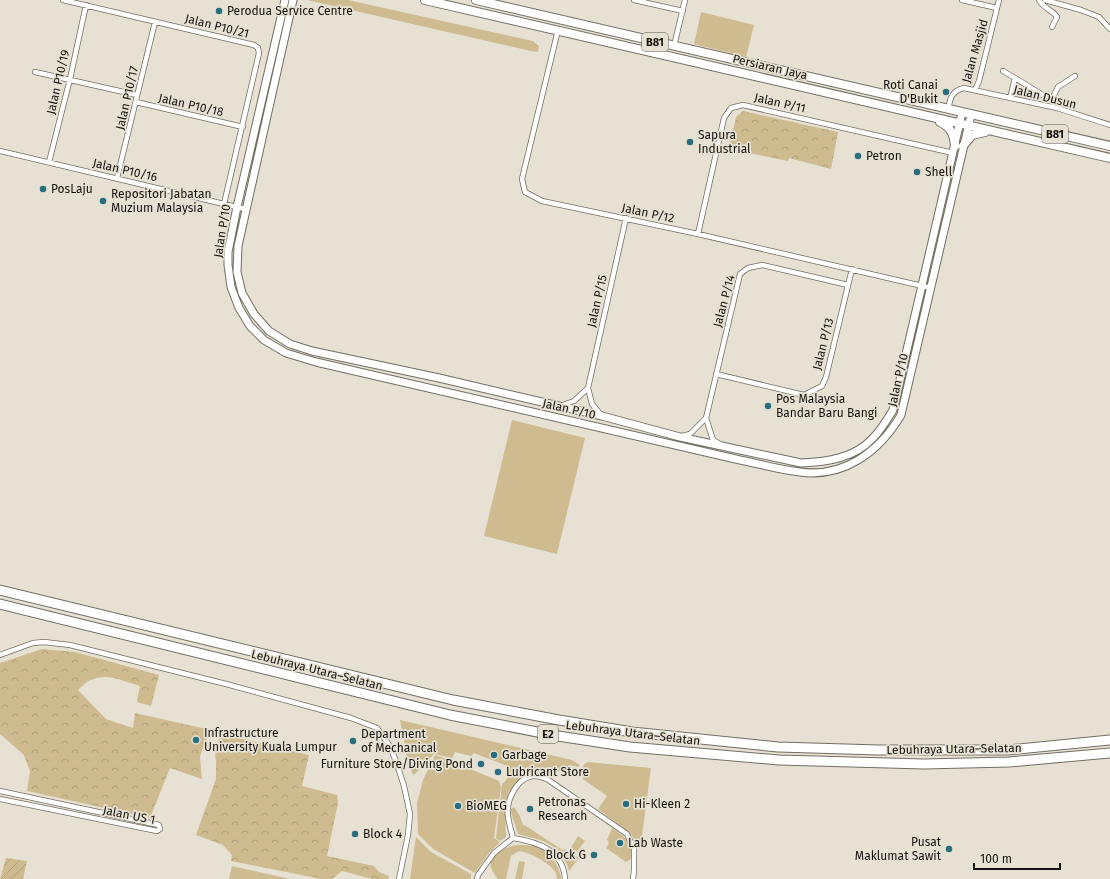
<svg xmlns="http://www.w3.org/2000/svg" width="1110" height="879" font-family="'Fira Sans',sans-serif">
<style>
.grass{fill:#cebc90}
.forest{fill:url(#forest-crowns)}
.garden{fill:url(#garden-furrows)}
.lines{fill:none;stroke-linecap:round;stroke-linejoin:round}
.street-casing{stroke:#736e63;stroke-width:6}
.secondary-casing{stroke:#736e63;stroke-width:9}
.primary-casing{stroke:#736e63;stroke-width:10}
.highway-casing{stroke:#736e63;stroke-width:11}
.street{stroke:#fff;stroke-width:4.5}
.secondary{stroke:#fff;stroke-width:7}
.primary{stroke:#fff;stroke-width:8}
.highway{stroke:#fff;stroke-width:9}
.poi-dot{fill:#296e7e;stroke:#e6e1d3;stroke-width:1.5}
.labels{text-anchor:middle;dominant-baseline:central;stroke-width:3.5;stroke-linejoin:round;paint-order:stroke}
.shield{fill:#e6e1d3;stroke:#535049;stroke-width:1}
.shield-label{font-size:11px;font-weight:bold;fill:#14120e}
.poi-label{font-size:12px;fill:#14120e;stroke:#e6e1d3;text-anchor:start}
.street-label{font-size:12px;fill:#14120e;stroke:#e6e1d3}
</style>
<defs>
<pattern id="forest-crowns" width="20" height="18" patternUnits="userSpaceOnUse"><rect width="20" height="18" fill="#cebc90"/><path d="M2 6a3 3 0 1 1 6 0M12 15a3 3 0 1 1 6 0" fill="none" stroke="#b0a17b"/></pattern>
<pattern id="garden-furrows" width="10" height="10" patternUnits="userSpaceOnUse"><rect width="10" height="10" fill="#cebc90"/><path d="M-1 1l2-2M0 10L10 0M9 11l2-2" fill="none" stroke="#b0a17b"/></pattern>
</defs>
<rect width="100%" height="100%" fill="#e6e1d3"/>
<path class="grass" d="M307,0h41l185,41 6,5 -1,6 -7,-1z
M701,12l53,13 -8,32 -52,-13z
M512,420l73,18 -28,116 -73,-18z
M400,720l172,40 8,5 -2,2 -8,-2 -2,4 -5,-1 -2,4 -6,-2 -4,6 -16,-3 -11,2 -9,9 -6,8 -4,11 1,34 -6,4 -4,-3 6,-54 5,-5 3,-12 -36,-14 -3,3 -16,-4 -3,6 -18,-4 -18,19 -3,2 -6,-18z
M435,755l9,3 55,23 2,6 -7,51 6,4 -11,11 -14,20 -42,-24 -15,-15 -1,-31 6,-23z
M588,762l63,6 -10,75h-4l-8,-11 -31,-23 9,-13 -24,-17 2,-5 -3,-5 2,-5z
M514,807l6,9 3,9 3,1 32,21 -2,2c-13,-11 -23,-10 -38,-15l-7,-22v-3z
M612,828c10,7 21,13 20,27 -1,4 -2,5 -6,7l-20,-14 3,-5 -2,-3z
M578,836l7,5 -9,12 -6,-4z
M416,837l15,15 40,22v5h-61z
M518,845c7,0 15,0 22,3 11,5 20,19 21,31h-4c-1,-2 0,-5 -2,-7 -5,-9 -26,-20 -36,-21l-8,5 -5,23h-8c-3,-4 -9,-11 -7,-18 3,-9 18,-15 27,-16z
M559,847l3,3 2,-1 15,9 -10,13 -2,-7 -10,-14z
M519,861l6,1 -3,17h-7z
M232,866l58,13h-61z"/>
<path class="forest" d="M743,111l95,21 -7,37 -42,-11 -1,3 -59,-12 7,-32z
M42,649l33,3 84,23 -8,31 -14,-4 3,-16c-24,-7 -42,-18 -62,4l28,29 27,9 2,-15 76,17 -9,20 -2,7 2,22 -32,-11 -20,50 -123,-27 3,-20 -6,-16 -24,-21v-71z
M220,733l89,22 -7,31 35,9 1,8 -11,53 47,10 5,6 10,4 -1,3h-16l-30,-8 -10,8h-11l-90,-18 1,-6 -9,-10 -27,-10 20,-56v-16l-1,-12z"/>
<path class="garden" d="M6,858l21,3 -4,18h-23z"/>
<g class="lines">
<g class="street-casing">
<path id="street" d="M63,0l191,45 4,3 1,5 -35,151
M634,0l49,11
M962,0l35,8
M1039,0c6,10 14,10 18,17l-5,10
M1045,0l36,10 18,7 11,12
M558,30l-36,149 3,13 17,9 156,33 233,54
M674,46l11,-46
M1003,71l12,7
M35,72l102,23
M975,90l4,-9 20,-81
M1010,98l5,-20 34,21h3l6,-12 17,-11
M136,102l107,25
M948,110c2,-11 3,-19 16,-22l93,20 53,17
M0,151l245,58
M49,162l21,-83 16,-74
M117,178l38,-156
M698,234l26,-116 7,-10 12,-3 210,48
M716,374l88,21 18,-9 4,-9 26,-108
M563,405l11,-4 14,-13
M601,415l-9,-11 -4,-16 38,-170
M706,418l7,22 7,4
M682,436l8,-2 16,-16 34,-144 8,-6 14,-3 86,20
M0,655l33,-12 11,-1 26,3 156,39 125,34 26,10 12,17 7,16 8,25 6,28 -2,21 -9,44
M0,791l159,34 1,4 -3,2 -157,-32
M513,838c-2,-10 -7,-21 -5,-31 1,-11 10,-27 21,-30 6,-3 12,0 18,2l80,55 7,15v21l-1,9
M477,879l1,-4 16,-22 19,-15c25,4 50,12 52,41"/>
</g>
<g class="secondary-casing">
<path id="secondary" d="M285,0l-48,207 -9,45v13l3,22 8,21 11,18 14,14 22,13 30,9 424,98c20,4 40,10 60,12 44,6 79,-20 101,-57l70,-300
M293,0l-55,246 -1,26 5,21 12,21 15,17 21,13 22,7 127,27 163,38 78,21 121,26c26,-1 54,-5 72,-25 8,-8 14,-18 20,-28l69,-297"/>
</g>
<g class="primary-casing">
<path id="primary" d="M425,0l685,158
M476,0l634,146
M940,122c11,5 14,12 15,24
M963,146l9,-11 13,-3"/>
</g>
<g class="highway-casing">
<path id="highway" d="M0,590l453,110 106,20 73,12 146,15 101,3h129l102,-10
M0,604l450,111 108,21 72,11 149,13 145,4 85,-2 101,-9"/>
</g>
<use href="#street" class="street"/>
<use href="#secondary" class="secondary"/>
<use href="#primary" class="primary"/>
<use href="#highway" class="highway"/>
</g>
<g class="poi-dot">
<circle cx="219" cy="11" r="4"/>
<circle cx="946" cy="92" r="4"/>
<circle cx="690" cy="142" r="4"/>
<circle cx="858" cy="156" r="4"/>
<circle cx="917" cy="172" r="4"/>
<circle cx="43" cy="189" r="4"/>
<circle cx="103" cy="201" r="4"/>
<circle cx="768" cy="406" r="4"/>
<circle cx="196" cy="740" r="4"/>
<circle cx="353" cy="741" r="4"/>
<circle cx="494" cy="755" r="4"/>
<circle cx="481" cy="764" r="4"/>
<circle cx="498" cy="772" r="4"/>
<circle cx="626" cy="804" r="4"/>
<circle cx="458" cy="806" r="4"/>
<circle cx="530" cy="809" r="4"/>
<circle cx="355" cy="834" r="4"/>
<circle cx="620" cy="843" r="4"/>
<circle cx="949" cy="849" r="4"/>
<circle cx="594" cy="855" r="4"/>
</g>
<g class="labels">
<g class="shield">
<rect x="642" y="33" width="26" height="18" rx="3"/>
<rect x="1042" y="125" width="26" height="18" rx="3"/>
<rect x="538" y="725" width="20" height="18" rx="3"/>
</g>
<g class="shield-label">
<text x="655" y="42">B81</text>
<text x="1055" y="134">B81</text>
<text x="548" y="734">E2</text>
</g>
<g class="poi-label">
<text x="227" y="11">Perodua Service Centre</text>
<text x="938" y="85" text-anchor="end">Roti Canai<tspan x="938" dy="14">D'Bukit</tspan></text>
<text x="698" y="135">Sapura<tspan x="698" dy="14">Industrial</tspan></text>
<text x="866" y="156">Petron</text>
<text x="925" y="172">Shell</text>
<text x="51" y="189">PosLaju</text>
<text x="111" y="194">Repositori Jabatan<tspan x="111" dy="14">Muzium Malaysia</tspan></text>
<text x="776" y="399">Pos Malaysia<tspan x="776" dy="14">Bandar Baru Bangi</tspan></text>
<text x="204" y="733">Infrastructure<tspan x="204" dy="14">University Kuala Lumpur</tspan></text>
<text x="361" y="734">Department<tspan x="361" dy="14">of Mechanical</tspan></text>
<text x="502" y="755">Garbage</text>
<text x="473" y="764" text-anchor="end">Furniture Store/Diving Pond</text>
<text x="506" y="772">Lubricant Store</text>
<text x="538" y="802">Petronas<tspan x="538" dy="14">Research</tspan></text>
<text x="634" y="804">Hi-Kleen 2</text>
<text x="466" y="806">BioMEG</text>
<text x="363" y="834">Block 4</text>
<text x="941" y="842" text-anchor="end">Pusat<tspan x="941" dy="14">Maklumat Sawit</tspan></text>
<text x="628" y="843">Lab Waste</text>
<text x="586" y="855" text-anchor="end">Block G</text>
</g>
<g class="street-label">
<text transform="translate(217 26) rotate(14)">Jalan P10/21</text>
<text transform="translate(975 51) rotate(-74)">Jalan Masjid</text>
<text transform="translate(770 67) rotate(13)">Persiaran Jaya</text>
<text transform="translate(58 82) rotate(-77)">Jalan P10/19</text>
<text transform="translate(1045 97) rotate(14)">Jalan Dusun</text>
<text transform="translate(127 98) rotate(-77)">Jalan P10/17</text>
<text transform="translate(780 103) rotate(13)">Jalan P/11</text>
<text transform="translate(191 105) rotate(13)">Jalan P10/18</text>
<text transform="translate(125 170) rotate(13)">Jalan P10/16</text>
<text transform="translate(648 213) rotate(12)">Jalan P/12</text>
<text transform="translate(222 231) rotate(-81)">Jalan P/10</text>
<text transform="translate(597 301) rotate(-77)">Jalan P/15</text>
<text transform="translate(724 301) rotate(-75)">Jalan P/14</text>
<text transform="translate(823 344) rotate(-76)">Jalan P/13</text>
<text transform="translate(898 380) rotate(-77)">Jalan P/10</text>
<text transform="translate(569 409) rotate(13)">Jalan P/10</text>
<text transform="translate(317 670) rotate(14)">Lebuhraya Utara–Selatan</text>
<text transform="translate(633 733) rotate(7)">Lebuhraya Utara–Selatan</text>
<text transform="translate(954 749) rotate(-1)">Lebuhraya Utara–Selatan</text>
<text transform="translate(129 815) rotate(11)">Jalan US 1</text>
</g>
</g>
<path d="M974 863v6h86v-6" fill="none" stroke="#14120e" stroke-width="2"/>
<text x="980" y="863" font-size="12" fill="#14120e" stroke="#e6e1d3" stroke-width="3" paint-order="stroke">100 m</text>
</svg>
